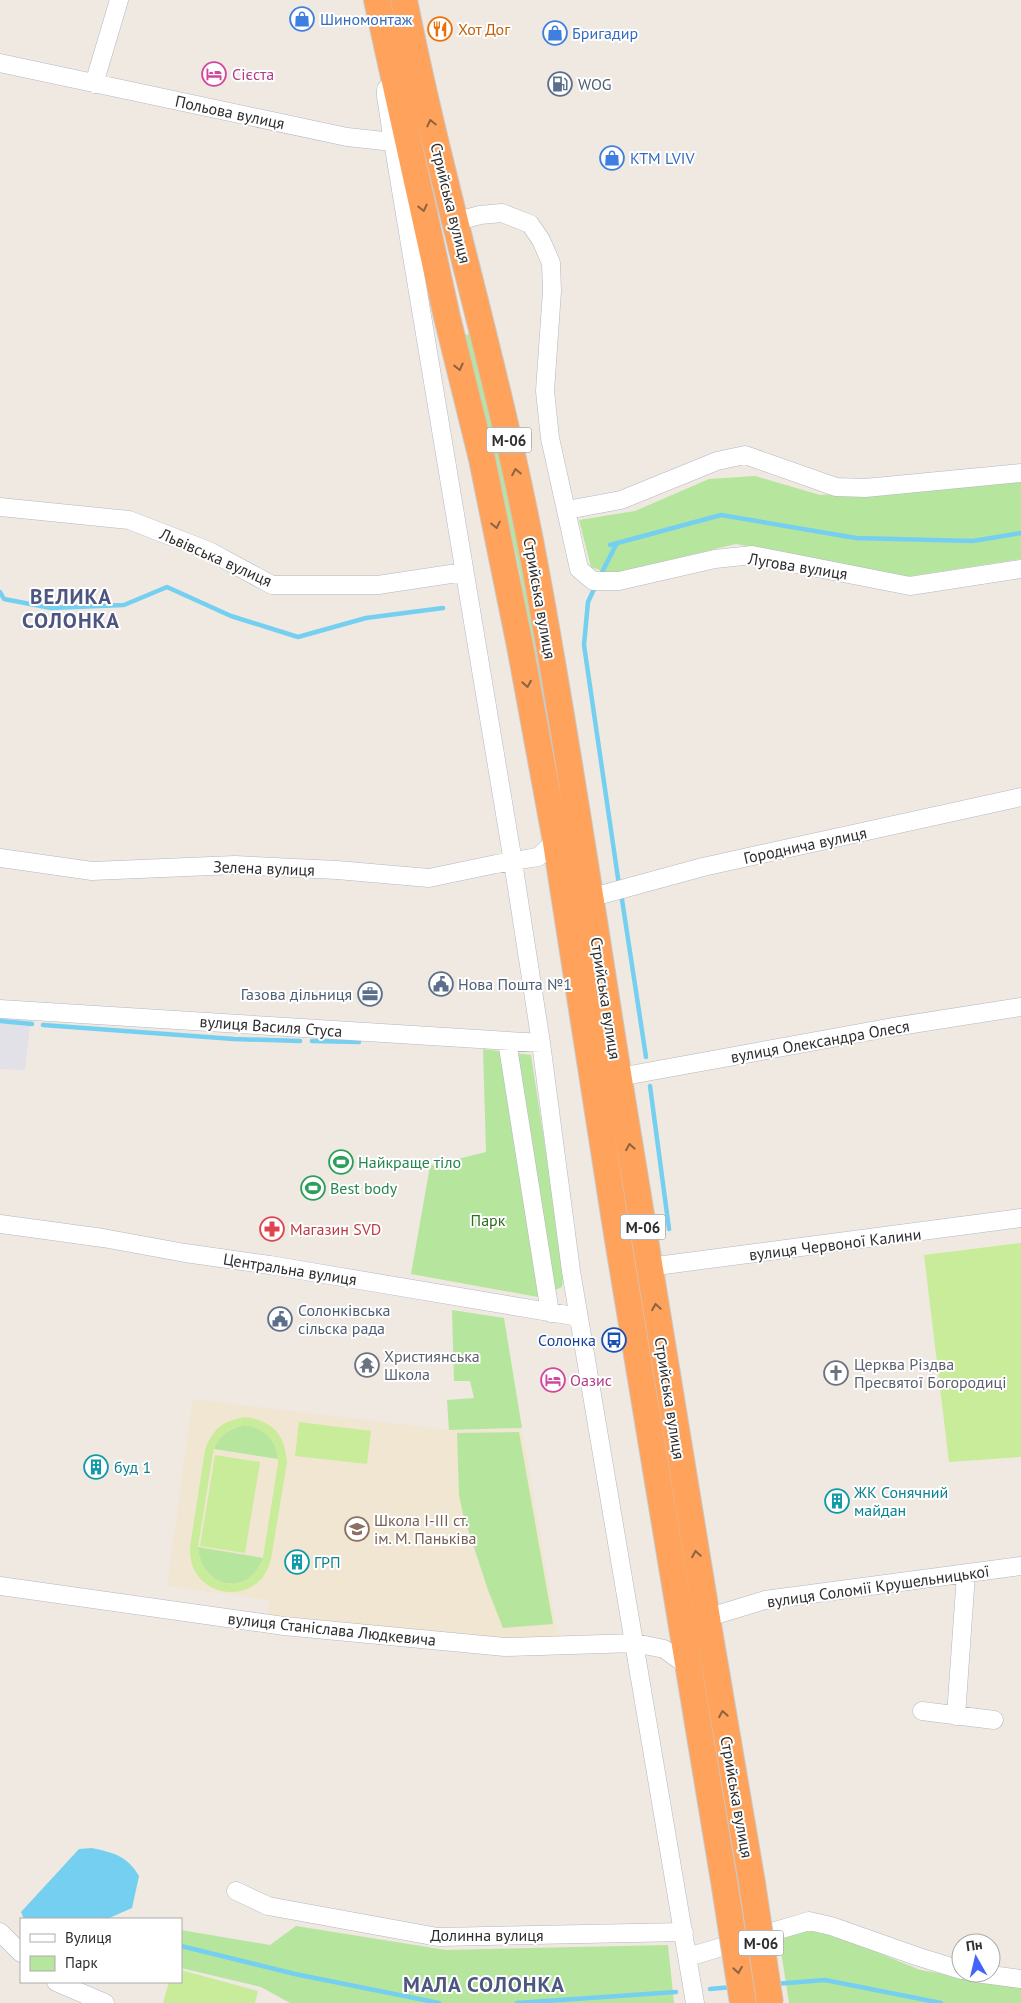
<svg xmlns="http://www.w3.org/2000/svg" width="1021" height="2003" font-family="'PT Sans',sans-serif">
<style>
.industrial{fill:#e3e1e8}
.education{fill:#f0e6d1}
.green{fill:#b6e59e}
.pitch{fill:#c9ec9a;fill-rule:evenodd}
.water{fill:#75cff0}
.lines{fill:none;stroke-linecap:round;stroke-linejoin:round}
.stream{stroke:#75cff0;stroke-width:4.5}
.minor-casing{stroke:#b4b7c1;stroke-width:19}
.highway-casing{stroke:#c9c9c9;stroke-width:28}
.minor{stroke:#fff;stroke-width:18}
.highway{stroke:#ffa35c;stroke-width:26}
.highway-bridge-casing{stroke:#c9c9c9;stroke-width:28;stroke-linecap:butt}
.highway-bridge{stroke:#ffa35c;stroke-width:26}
.oneway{stroke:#8c6343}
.labels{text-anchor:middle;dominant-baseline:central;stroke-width:4;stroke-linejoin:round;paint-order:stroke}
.shield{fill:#fff;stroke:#6d6d6d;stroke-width:1}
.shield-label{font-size:15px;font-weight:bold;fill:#2e2e2e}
.shop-label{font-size:16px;fill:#366cbe;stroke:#fff;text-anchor:start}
.food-label{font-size:16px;fill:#c56008;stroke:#fff;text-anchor:start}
.hotel-label{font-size:16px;fill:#b23c85;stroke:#fff;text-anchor:start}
.service-label{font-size:16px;fill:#4e5e75;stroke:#fff;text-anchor:start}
.street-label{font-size:16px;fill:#2e2e2e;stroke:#fff}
.leisure-label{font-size:16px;fill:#27864d;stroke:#fff;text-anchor:start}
.park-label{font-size:16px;fill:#2c6e1b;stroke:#fff}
.health-label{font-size:16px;fill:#be3a42;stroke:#fff;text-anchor:start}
.transit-label{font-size:16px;fill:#164399;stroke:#fff;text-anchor:end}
.worship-label{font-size:16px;fill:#5b616d;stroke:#fff;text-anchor:start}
.culture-label{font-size:16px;fill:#0d838f;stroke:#fff;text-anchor:start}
.education-label{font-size:16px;fill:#785e54;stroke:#fff;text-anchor:start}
.district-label{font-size:21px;font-weight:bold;letter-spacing:1px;fill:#4d5680;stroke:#fff}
</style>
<rect width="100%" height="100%" fill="#efe9e1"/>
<path class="industrial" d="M0,1015l31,2 -6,53 -25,-1z"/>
<path class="education" d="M193,1399l256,31 73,-1 36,208 -63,2 -227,-24 2,-15 -103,-14z"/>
<path class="green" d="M474,333l54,240 105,654 -7,1 -106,-654 -26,-119 -29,-120z
M755,476l65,19 201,-13v77l-116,18 -169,-33 -125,30 -20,-7 -12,-47 56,-9 74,-32z
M483,1049l48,6 33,215 -2,17 -24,10 -127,-23 19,-108 56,-14z
M452,1310l52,8 18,110 -73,2 -2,-30 27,-2 -4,-17h-16z
M245,1425c19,3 32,14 33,34l-64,-10c6,-15 16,-21 31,-24z
M519,1432l34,192 -50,4 -15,-38 -25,-76 -4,-19 -2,-62z
M198,1547l65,11c-14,40 -62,31 -65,-11z
M811,1925l109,45 101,16v17h-232l-10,-65z
M296,1926l150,24 222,-5 6,58h-384l-29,-16 -80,-19v-38l89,15z"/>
<path class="pitch" d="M1021,1243v214l-72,5 -25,-207z
M245,1417c27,4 40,17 42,45l-16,97c-3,9 -6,18 -14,24 -18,15 -48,11 -61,-10 -5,-8 -6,-17 -6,-26l15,-97c8,-22 18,-29 40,-33zM245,1425c21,4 33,16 33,38l-15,95c-14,40 -62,31 -65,-11l15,-94c5,-17 15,-25 32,-28z
M299,1422l72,9 -4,33 -72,-8z
M215,1455l45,7 -15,91 -45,-7z
M181,1970l77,21 -3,12h-92l6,-21h12z"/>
<path class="water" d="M92,1848c23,5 35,8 47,28l-7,32 -25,11h-83l-3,-7 58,-63z"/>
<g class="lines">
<path class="stream" d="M610,545l111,-30 135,23 117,3 48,-8
M600,576l17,-33
M595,587l-7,15 -4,43 35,240
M0,592l4,7 47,9 73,-3 43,-18 64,29 67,21 68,-19 77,-10
M621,893l25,164
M0,1021l32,3
M43,1025l191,14 66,2
M312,1041l47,1
M650,1086l19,143
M181,1946l114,28 144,29
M775,1984l50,-4 116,23
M710,1989l22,-2
M517,2003l159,-11"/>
<g class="minor-casing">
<path id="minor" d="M0,63l347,74 46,5
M94,84l25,-84
M386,89v7l7,46 120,720 28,181 30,228 124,732
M454,222l26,-7 22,-2 28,11 11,16 10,23 1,28 -7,100 5,47 29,131 14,12h26l96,-22 37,-4 158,31 111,-17
M0,507l129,13 80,31 63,34h106l86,-13
M567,510l54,-10 96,-39 28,-6 91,32 29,1 156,-15
M0,858l92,13 143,-6 102,5 92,8 67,-14 42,-7 11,-10 6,-11
M590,895l14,-1 99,-27 318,-70
M0,1009l541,34
M507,1041l43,272
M619,1077l274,-50 128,-20
M0,1224l103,14 82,15 85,12 309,52
M649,1267l372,-49
M0,1586l284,40 221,21 130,-4 29,6 17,12 8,9
M706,1618l59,-18 256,-34
M922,1711l72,9
M956,1716l10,-142
M236,1891l32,15 170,31 246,-5
M0,1932l21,21
M688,1957l121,-36 22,5 85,30 45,14
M976,1973l45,6
M56,1982l49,21"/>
</g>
<g class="highway-casing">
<path id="highway" d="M377,0l70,317 35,142 38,187 35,190 62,398 108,653
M404,0c38,192 97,379 132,572 34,183 60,368 90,551 41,254 82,507 126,760"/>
</g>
<use href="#minor" class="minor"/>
<use href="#highway" class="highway"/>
<g class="highway-bridge-casing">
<path id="highway-bridge" d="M752,1883l18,120
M725,1887l18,116"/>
</g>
<use href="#highway-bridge" class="highway-bridge"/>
</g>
<defs><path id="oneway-chevron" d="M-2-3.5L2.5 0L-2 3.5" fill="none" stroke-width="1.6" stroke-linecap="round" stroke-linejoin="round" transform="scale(1.25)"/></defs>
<g class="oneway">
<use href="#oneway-chevron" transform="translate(431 123) rotate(-103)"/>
<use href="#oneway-chevron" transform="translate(423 208) rotate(77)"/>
<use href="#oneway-chevron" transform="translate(459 367) rotate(76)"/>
<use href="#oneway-chevron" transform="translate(516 472) rotate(-101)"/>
<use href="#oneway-chevron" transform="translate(496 525) rotate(78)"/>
<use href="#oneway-chevron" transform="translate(527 684) rotate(80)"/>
<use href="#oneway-chevron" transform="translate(630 1147) rotate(-100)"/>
<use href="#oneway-chevron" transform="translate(656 1307) rotate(-99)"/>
<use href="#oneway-chevron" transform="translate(696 1554) rotate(-99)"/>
<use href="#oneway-chevron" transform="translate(723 1714) rotate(-100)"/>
<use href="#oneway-chevron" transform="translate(738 1970) rotate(81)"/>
</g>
<defs>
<g id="shop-ring" transform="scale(1.25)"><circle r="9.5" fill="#fff" stroke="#3f7fe0" stroke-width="1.5"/><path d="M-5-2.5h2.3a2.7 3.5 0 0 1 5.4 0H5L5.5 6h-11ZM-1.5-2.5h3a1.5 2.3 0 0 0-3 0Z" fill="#3f7fe0"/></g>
<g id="restaurant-ring" transform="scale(1.25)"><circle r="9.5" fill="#fff" stroke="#e8710a" stroke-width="1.5"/><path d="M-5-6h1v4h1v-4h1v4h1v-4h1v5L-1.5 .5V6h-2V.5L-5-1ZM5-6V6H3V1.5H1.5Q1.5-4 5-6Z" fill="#e8710a"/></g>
<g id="hotel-ring" transform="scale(1.25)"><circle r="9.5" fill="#fff" stroke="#d1479c" stroke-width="1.5"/><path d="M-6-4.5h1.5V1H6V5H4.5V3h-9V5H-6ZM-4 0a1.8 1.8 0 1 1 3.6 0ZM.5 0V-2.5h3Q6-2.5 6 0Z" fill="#d1479c"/></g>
<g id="fuel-ring" transform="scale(1.25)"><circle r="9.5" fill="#fff" stroke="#5c6f8a" stroke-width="1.5"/><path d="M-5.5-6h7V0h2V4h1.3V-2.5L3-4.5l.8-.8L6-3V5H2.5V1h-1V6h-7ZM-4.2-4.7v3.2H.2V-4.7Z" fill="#5c6f8a"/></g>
<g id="civic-ring" transform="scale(1.25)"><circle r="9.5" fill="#fff" stroke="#5c6f8a" stroke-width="1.5"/><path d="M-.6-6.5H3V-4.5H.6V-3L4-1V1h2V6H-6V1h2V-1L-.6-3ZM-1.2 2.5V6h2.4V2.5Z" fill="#5c6f8a"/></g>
<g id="office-ring" transform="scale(1.25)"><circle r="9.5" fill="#fff" stroke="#5c6f8a" stroke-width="1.5"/><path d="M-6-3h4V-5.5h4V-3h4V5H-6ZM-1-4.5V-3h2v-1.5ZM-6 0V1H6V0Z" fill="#5c6f8a"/></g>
<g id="stadium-ring" transform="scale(1.25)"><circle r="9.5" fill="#fff" stroke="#2e9e5b" stroke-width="1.5"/><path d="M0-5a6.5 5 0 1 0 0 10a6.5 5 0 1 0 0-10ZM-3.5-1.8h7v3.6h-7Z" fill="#2e9e5b"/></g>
<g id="pharmacy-ring" transform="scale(1.25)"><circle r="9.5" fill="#fff" stroke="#e0444e" stroke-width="1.5"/><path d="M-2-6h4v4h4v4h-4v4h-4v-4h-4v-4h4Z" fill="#e0444e"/></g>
<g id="bus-ring" transform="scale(1.25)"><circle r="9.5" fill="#fff" stroke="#1a4fb4" stroke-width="1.5"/><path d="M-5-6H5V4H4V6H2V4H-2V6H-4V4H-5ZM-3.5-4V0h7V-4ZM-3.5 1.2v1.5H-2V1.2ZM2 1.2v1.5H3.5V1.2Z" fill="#1a4fb4"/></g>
<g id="temple-ring" transform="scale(1.25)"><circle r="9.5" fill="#fff" stroke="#6b7280" stroke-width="1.5"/><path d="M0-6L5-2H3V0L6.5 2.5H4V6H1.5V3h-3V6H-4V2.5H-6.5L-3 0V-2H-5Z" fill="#6b7280"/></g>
<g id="church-ring" transform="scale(1.25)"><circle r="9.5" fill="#fff" stroke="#6b7280" stroke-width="1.5"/><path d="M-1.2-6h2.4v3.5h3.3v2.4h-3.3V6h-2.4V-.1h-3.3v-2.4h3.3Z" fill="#6b7280"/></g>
<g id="building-ring" transform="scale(1.25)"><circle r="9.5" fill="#fff" stroke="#0f9aa8" stroke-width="1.5"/><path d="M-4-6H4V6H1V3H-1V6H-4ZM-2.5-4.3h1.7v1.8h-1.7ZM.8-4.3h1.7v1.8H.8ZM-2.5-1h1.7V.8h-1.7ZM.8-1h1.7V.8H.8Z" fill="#0f9aa8"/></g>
<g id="school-ring" transform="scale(1.25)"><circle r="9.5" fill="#fff" stroke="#8d6e63" stroke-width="1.5"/><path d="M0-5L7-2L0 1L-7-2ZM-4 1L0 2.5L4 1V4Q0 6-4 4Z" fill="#8d6e63"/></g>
</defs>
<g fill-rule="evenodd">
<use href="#shop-ring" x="302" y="19"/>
<use href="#restaurant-ring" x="440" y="29"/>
<use href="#shop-ring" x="555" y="33"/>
<use href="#hotel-ring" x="214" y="74"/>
<use href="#fuel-ring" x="560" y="84"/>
<use href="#shop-ring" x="612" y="158"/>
<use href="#civic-ring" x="441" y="984"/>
<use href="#office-ring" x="370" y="994"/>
<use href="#stadium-ring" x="341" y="1162"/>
<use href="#stadium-ring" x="313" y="1188"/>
<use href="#pharmacy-ring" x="272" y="1229"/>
<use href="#civic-ring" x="280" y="1319"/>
<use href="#bus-ring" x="614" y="1340"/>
<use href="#temple-ring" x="367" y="1365"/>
<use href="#church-ring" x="836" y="1373"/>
<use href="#hotel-ring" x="553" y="1380"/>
<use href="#building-ring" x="96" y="1467"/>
<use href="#building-ring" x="837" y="1501"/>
<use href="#school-ring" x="357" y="1529"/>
<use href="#building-ring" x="297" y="1562"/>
</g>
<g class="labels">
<g class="shield">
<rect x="486.5" y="427.5" width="45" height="25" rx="4"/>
<rect x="620.5" y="1214.5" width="45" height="25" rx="4"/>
<rect x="738.5" y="1930.5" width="45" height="25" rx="4"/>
</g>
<g class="shield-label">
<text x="509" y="440">М-06</text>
<text x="643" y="1227">М-06</text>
<text x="761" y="1943">М-06</text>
</g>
<g class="shop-label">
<text x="320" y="19">Шиномонтаж</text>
<text x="572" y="33">Бригадир</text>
<text x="630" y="158">KTM LVIV</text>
</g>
<g class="food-label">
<text x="458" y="29">Хот Дог</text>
</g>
<g class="hotel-label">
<text x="232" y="74">Сієста</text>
<text x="570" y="1380">Оазис</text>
</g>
<g class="service-label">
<text x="578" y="84">WOG</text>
<text x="458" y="984">Нова Пошта №1</text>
<text x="352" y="994" text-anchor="end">Газова дільниця</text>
<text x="298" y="1310">Солонківська<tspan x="298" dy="18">сільска рада</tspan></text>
</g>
<g class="street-label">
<text transform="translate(230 112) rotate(12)">Польова вулиця</text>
<text transform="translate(451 203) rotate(76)">Стрийська вулиця</text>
<text transform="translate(216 557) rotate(24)">Львівська вулиця</text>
<text transform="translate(798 566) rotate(9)">Лугова вулиця</text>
<text transform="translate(540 598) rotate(80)">Стрийська вулиця</text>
<text transform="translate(805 845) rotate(-12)">Городнича вулиця</text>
<text transform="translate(264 868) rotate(2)">Зелена вулиця</text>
<text transform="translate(606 998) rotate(81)">Стрийська вулиця</text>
<text transform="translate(271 1026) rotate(4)">вулиця Василя Стуса</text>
<text transform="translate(820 1041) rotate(-10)">вулиця Олександра Олеся</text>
<text transform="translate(835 1244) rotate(-7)">вулиця Червоної Калини</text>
<text transform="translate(290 1269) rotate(9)">Центральна вулиця</text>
<text transform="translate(670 1398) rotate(81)">Стрийська вулиця</text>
<text transform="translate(878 1586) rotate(-8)">вулиця Соломії Крушельницької</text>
<text transform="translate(332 1629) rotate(6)">вулиця Станіслава Людкевича</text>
<text transform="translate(737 1797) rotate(80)">Стрийська вулиця</text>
<text x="487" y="1935">Долинна вулиця</text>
</g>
<g class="leisure-label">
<text x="358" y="1162">Найкраще тіло</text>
<text x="330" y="1188">Best body</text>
</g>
<g class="park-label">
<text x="488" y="1220">Парк</text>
</g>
<g class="health-label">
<text x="290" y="1229">Магазин SVD</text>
</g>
<g class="transit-label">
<text x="596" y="1340">Солонка</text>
</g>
<g class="worship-label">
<text x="384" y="1356">Християнська<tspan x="384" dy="18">Школа</tspan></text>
<text x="854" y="1364">Церква Різдва<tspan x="854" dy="18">Пресвятої Богородиці</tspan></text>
</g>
<g class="culture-label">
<text x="114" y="1467">буд 1</text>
<text x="854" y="1492">ЖК Сонячний<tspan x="854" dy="18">майдан</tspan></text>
<text x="314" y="1562">ГРП</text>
</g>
<g class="education-label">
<text x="374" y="1520">Школа І-ІІІ ст.<tspan x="374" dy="18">ім. М. Паньківа</tspan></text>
</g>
<g class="district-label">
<text x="71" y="596">ВЕЛИКА<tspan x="71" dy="24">СОЛОНКА</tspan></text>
<text x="484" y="1984">МАЛА СОЛОНКА</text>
</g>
</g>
<rect x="20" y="1918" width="162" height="65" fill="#ffffff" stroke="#ababab"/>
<rect x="30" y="1934" width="25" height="8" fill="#ffffff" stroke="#ababab"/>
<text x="65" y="1943" font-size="15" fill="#2e2e2e">Вулиця</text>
<rect x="30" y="1956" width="25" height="15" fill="#b6e59e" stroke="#ababab"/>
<text x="65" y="1968" font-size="15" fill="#2e2e2e">Парк</text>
<g transform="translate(976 1958) rotate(352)"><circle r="24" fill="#ffffff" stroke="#ababab"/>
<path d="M0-4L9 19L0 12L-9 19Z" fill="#4264fb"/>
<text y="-8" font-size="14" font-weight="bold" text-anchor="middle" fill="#2e2e2e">Пн</text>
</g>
</svg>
